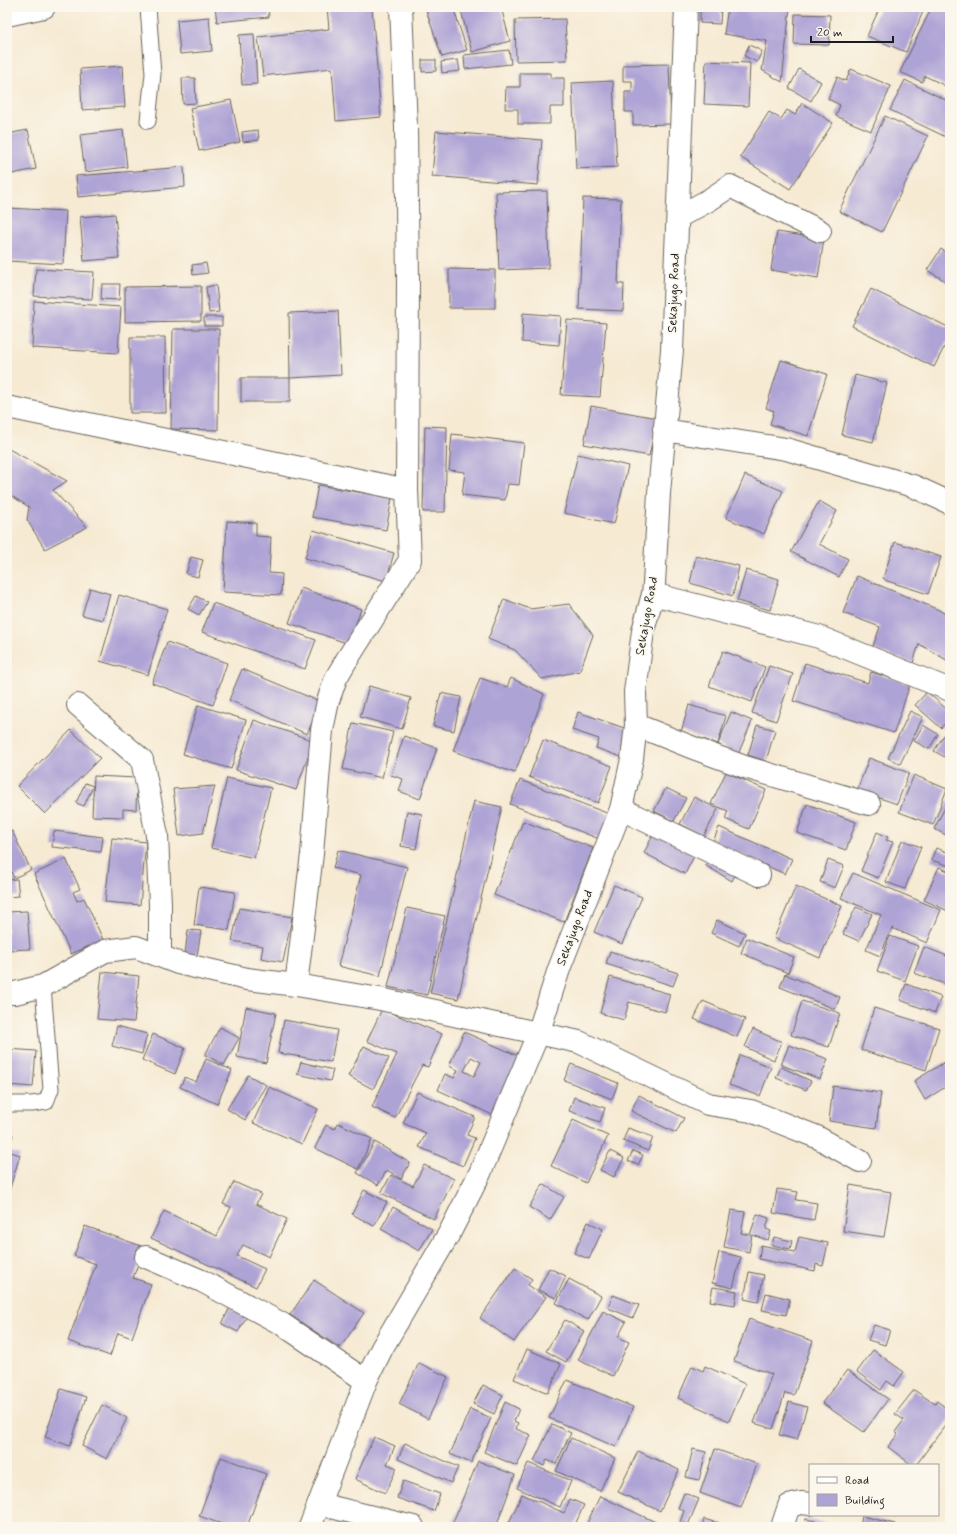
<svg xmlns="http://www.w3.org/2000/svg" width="957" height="1534" font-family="Mynerve,sans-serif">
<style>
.building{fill:#aea3d5;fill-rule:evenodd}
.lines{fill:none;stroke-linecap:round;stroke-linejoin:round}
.lane-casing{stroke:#68645c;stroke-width:17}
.street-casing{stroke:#68645c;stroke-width:24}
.secondary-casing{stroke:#68645c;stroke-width:24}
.lane{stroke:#fff;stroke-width:15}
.street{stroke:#fff;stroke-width:22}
.secondary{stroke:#fff;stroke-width:22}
.labels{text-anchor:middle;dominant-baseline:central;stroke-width:3;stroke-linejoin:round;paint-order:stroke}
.street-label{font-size:13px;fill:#1c1c1c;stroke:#fbf7ec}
</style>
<rect width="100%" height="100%" fill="#fbf7ec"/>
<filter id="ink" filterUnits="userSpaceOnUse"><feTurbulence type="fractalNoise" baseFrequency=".025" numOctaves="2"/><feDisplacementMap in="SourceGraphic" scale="8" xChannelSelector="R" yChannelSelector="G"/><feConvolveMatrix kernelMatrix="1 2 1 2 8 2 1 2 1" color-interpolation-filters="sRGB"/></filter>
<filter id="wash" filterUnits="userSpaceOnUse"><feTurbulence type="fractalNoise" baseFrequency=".012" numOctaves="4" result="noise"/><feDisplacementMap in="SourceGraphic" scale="16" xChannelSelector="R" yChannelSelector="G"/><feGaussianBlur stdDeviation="0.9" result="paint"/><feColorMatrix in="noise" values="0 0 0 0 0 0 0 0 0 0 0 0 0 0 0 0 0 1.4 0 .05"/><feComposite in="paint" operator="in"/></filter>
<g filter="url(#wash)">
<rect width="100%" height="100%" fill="#f6ead3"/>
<g id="blocks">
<path class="building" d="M215,7h53l1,10 -52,5z
M327,7h45l9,110 -45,4 -4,-53 -69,8 -5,-39 71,-8z
M425,7h28l14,43 -25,7z
M460,7h41l9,34 -38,11z
M728,7h62l-8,75 -20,-12 5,-29 -43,-7z
M880,7h45l-19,45 -39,-16z
M932,7h18v81l-25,-12 -3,6 -22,-10z
M700,8h21l-1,16 -20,-1z
M795,14l35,1 -1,30 -35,-1z
M209,17l3,34 -32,3 -3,-34z
M565,19l2,41 -51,1 -1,-41z
M254,34l3,50 -15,1 -3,-50z
M749,45l13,6 -5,11 -13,-6z
M509,50l2,14 -46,5 -1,-14z
M422,60h14v11l-14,1z
M458,60l2,11 -18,2 -1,-11z
M706,61l44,2 -2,43 -44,-2z
M669,64l2,60 -38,1v-13h-8v-20h7v-11h-9v-16z
M122,66l3,41 -43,3 -2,-41z
M799,69l22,13 -10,19 -22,-13z
M851,69l40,17 -20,45 -35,-15 4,-11 -12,-6 9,-22 9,4z
M520,73h31v5h13v29h-14v17h-32v-15h-13l1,-22h14z
M182,78h13l1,25 -13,1z
M905,80l45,22v37l-60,-29z
M613,81l4,86 -41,2 -4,-86z
M231,100l9,42 -41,9 -9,-43z
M802,103l31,20 -43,66 -50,-32 29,-45 12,7 6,-9 8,5z
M885,116l43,20 -46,96 -43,-21z
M28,130l8,39 -29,6v-41z
M123,130l4,37 -42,5 -5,-37z
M258,130l1,10 -16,2 -1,-10z
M436,131l106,9 -4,45 -106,-9z
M184,167l1,20 -107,10 -2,-21z
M547,191l2,77 -50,2 -3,-78z
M583,198l38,1 -3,85h6l-1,27 -44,-2z
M7,208l59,3 -3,53 -56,-3z
M115,214l4,44 -35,3 -4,-44z
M777,232l47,7 -6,39 -47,-8z
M941,249l9,6v29l-23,-14z
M206,263l2,10 -15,2 -1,-10z
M36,269l58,3 -2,27 -58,-3z
M449,269l46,1v38h-46z
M102,284h18l-1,16 -18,-1z
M216,285l3,27 -10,1 -3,-26z
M201,286v35l-76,1v-35z
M871,289l79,39v8l-16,31 -82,-41z
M34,301l87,6 -3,46 -86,-5z
M338,311l3,64 -51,3 -1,-65z
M523,313l38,3 -2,29 -37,-3z
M204,317h18v9h-18z
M567,320l39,3 -6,74 -39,-2z
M173,329h46l-1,101 -47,-1z
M130,337h35l1,76h-36z
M781,360l46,14 -19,62 -38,-12 4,-13 -8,-3z
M855,375l32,8 -14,59 -31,-7z
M241,378h49v24h-49z
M591,406l66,12 -8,38 -65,-12z
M425,426l22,1 -2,85h-22z
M452,434l72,9 -5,42 -11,-1 -3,16 -43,-5 3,-23 -16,-2z
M7,448l60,33 -14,9 34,37 -42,22 -18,-29 2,-13 -22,-14z
M578,454l50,12 -14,58 -50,-11z
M745,475l38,16 -19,43 -38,-16z
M318,485l74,13 -6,32 -74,-13z
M819,501l18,10 -18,33 29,15 -9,18 -48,-25z
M227,521l29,2v13l15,1 -2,36 13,1 -1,21 -58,-3z
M313,530l81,23 -8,28 -81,-23z
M895,542l46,15 -13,37 -41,-13 -4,-3z
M696,556l43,10 -6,30 -43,-13z
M191,557l12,3 -5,17 -12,-3z
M746,570l33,9 -9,31 -33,-9z
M857,576l82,34 11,7v45l-31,-18 -6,19 -41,-14 8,-22 -37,-14z
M90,588l20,6 -7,26 -21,-5z
M301,588l60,21 -12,35 -60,-21z
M119,595l48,14 -19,66 -48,-14z
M196,596l11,6 -8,13 -11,-6z
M504,599l26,10 39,-5 24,31 -13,36 -38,8 -27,-29 -27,-11z
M213,603l103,37 -11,29 -103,-37z
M167,642l60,21 -14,42 -61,-22z
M723,651l42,16 -13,35 -43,-16z
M7,653l5,9 -5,3z
M805,663l63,20 3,-11 39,12 -16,49 -101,-32z
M769,666l24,8 -17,47 -24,-8z
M242,669l79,33 -14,32 -78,-34z
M480,678l27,9 4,-9 33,16 -29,79 -62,-22z
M369,686l42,12 -9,31 -42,-12z
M927,692l23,20v6l-9,10 -26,-23z
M441,693l20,4 -7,34 -21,-5z
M198,705l48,15 -15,49 -48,-15z
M689,705l37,11 -8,28 -37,-12z
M910,711l13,6 -23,47 -12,-6z
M578,712l52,18 -9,27 -25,-9 3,-9 -27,-9z
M731,712l21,9 -15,36 -19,-13z
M254,720l60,21 -18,49 -60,-20z
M353,723l40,9 -11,46 -39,-9z
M757,725l18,5 -9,31 -18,-6z
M923,725l15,9 -9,15 -15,-8z
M71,730l29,28 -55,56 -28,-28z
M944,735l6,4v21l-16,-9z
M404,736l33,12 -17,51 -21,-8 4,-12 -12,-4z
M543,740l69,26 -14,37 -69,-26z
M869,758l40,15 -12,31 -40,-14z
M726,772l40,18 -17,39 -24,-10 3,-8 -17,-7z
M914,775l33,14 -14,36 -34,-13z
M94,776l43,2 -1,32 -13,-1v8l-31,-1z
M227,778l44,10 -17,70 -43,-10z
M520,780l92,35 -10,25 -92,-36z
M85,783l8,3 -9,20 -8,-3z
M215,786l-12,47 -24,3 -6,-47z
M666,788l20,10 -12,23 -20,-10z
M694,797l24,12 -14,27 -24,-12z
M950,798v39l-16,-8z
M474,801l28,6 -44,192 -28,-6z
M807,804l49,18 -10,28 -49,-17z
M407,811l15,3 -6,35 -15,-3z
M523,821l70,27 -29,74 -70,-27z
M719,827l73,32 -7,15 -72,-32z
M12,831l19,39 -17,8 -7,-15v-30z
M54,831l49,6 -2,15 -49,-5z
M877,832l11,5 -2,3 7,2 -15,36 -17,-7z
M654,833l41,21 -10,20 -41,-21z
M112,838l34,4 -6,63 -35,-3z
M902,840l19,7 -16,42 -19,-7z
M936,848l14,5v13l-19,-6z
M338,850l69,17 -27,109 -42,-10 23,-91 -28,-7z
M710,856l27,15 -5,10 -27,-16z
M66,859l14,30 -7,3 4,9 7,-3 21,46 -14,7 -2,-5 -18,8 -37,-80z
M828,860l16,6 -9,22 -15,-6z
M939,867l11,5v35l-2,4 -24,-11z
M853,873l88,37 -14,33 -35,-15 -12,28 -14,-6 15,-35 -40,-17z
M17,879l2,17 -12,1v-17z
M614,885l28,12 -20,47 -28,-12z
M796,886l46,20 -22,52 -46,-20z
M199,887l36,5 -6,38 -35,-5z
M856,907l16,7 -13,27 -16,-7z
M239,908l53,9 -9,45 -22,-4 2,-12 -31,-5z
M407,908l38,8 -18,79 -39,-8z
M27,911l3,38 -23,1v-38z
M717,920l28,13 -6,13 -28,-13z
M188,930l13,1 -4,25 -12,-2z
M890,936l28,10 -13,35 -28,-10z
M747,938l47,19 -6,16 -47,-20z
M924,947l26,10v29l-36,-13z
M610,951l68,22 -5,13 -67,-22z
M102,972l37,4 -5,46 -37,-3z
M785,974l55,23 -5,12 -55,-22z
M610,977l60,17 -5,18 -36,-10 -5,18 -24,-7z
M906,984l35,13 -6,16 -35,-13z
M703,1001l42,18 -8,18 -43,-18z
M802,1001l38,12 -11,34 -38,-12z
M950,1005v15l-4,-2z
M246,1007l30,6 -10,50 -29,-6z
M874,1008l65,20 -13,42 -65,-20z
M382,1009l60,25 -14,33 -6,-2 -27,53 -23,-11 25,-53 -30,-13z
M284,1020l53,10 -6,32 -53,-9z
M117,1026l30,8 -5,20 -30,-8z
M220,1027l19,11 -15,27 -19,-10z
M753,1029l29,13 -8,18 -29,-13z
M464,1032l59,26 -26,59 -59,-27 7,-16 9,4 4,-8 -9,-4zM471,1057l10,5 -7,14 -10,-5z
M153,1034l32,14 -10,26 -33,-14z
M789,1045l39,14 -8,20 -39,-14z
M364,1046l25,12 -16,31 -25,-13z
M7,1049l29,2 -3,36 -26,-2z
M740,1055l31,12 -11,29 -31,-11z
M206,1059l26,11 -15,34 -37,-17 5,-10 11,5z
M301,1062l32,8 -3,11 -33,-7z
M945,1062l5,9v13l-25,16 -11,-19z
M571,1064l47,19 -6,16 -48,-19z
M781,1067l30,14 -5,9 -30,-12z
M248,1075l18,10 -21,35 -18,-11z
M833,1086l48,7 -5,35 -47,-7z
M269,1087l49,22 -16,35 -49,-21z
M417,1092l58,25 -8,18 8,3 -12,28 -44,-19 7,-14 -23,-10z
M639,1095l45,23 -8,15 -45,-22z
M574,1097l31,11 -5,14 -31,-11z
M573,1120l35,16 -22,47 -35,-17z
M338,1123l34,16 -14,30 -43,-21 11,-23 9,4z
M628,1128l25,9 -5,14 -25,-10z
M7,1133l6,2 -5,16 12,4 -13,43z
M375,1142l35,21 -9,16 -14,-9 -9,15 -21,-12z
M610,1151l14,7 -10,19 -14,-7z
M633,1151l10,4 -5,10 -10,-4z
M424,1165l30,14 -20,40 -53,-26 10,-18 22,11z
M234,1182l27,12 -5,10 31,15 -18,38 -26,-12 -6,11 28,13 -9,18 -105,-49 13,-27 53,25 14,-29 -8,-3z
M543,1184l21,13 -14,23 -21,-13z
M850,1185l41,7 -7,45 -41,-6z
M777,1189l21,3 -2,8 21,3 -3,17 -41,-7z
M364,1190l23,12 -13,24 -22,-12z
M393,1207l39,22 -13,22 -38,-22z
M731,1210l14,2 -4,21 9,2 7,-21 12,4 -3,11 5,2 -3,9 -16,-5 -3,17 -25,-5z
M588,1222l15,7 -14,30 -15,-6z
M85,1226l59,21 -11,31 18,6 -19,54 -14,-5 -8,23 -42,-15 28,-77 -22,-8z
M774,1237l18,4 -2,8 -18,-4z
M799,1237l29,6 -5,23 -7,-2 -1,7 -56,-12 2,-14 34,7z
M719,1252l22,5 -8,31 -21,-5z
M515,1268l17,11 -4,6 18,12 -32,45 -34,-24z
M549,1268l17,8 -10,22 -18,-8z
M749,1272l15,3 -6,27 -14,-3z
M569,1279l32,17 -13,24 -32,-17z
M314,1280l50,33 -24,35 -50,-33z
M713,1287l24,4 -2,14 -25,-4z
M766,1293l24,6 -4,16 -24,-5z
M613,1295l26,10 -6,13 -25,-10z
M230,1307l17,9 -9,16 -16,-8z
M603,1311l23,11 -8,15 11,5 -16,34 -35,-16z
M749,1319l64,22 -19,54 -9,-2 -12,36 -19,-6 18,-49 -38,-13z
M565,1320l19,11 -18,31 -20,-11z
M874,1325l16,5 -5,15 -17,-5z
M527,1349l34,15 -13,29 -34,-14z
M873,1350l31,22 -10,14 -7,-5 -6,9 -24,-18z
M419,1363l29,14 -20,42 -29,-15z
M692,1366l11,5 2,-5 40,18 -16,37 -51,-23z
M847,1370l41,29 -24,33 -42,-29z
M567,1380l66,27 -17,40 -67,-29z
M483,1385l20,10 -9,19 -21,-10z
M61,1389l25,8 -16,49 -25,-9z
M914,1390l21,14 2,-3 13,10v8l-34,46h-4l-24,-18 10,-13 -3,-2 9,-12 -9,-6z
M505,1402l14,7 -5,12 4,2 -2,6 15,6 -14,31 -33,-14z
M789,1402l18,5 -10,33 -18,-5z
M102,1405l25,13 -20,41 -25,-13z
M470,1409l21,9 -20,45 -21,-9z
M552,1424l19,9 -15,31 -9,-4 -3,6 -10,-5z
M374,1437l21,9 -8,18 10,4 -12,25 -30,-14z
M571,1438l44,20 -15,33 -44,-20z
M405,1443l53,24 -7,16 -53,-24z
M693,1449l13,3 -7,28 -13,-3z
M715,1449l42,15 -16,44 -41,-15z
M638,1451l41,19 -19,41 -42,-19z
M221,1457l45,17 -19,53h-17l-31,-11z
M478,1461l37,14 -19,52h-45z
M528,1463l43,18 -11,26 -43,-19z
M403,1481l37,13 -6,17 -37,-13z
M684,1493l15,6 -11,26 -8,-3 4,-11 -6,-3z
M522,1494l42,19 6,-14 14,6 -10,22h-67z
M600,1496l66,31h-71l-8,-4z
M862,1516l33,8 -1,3h-34z
M704,1519l27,8h-29z
M805,1519l38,7v1h-39z
M338,1523l11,4h-13z"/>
</g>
</g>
<g filter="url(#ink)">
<use href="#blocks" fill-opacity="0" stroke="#68645c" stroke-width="1"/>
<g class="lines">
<g class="lane-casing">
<path id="lane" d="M148,121l5,-47 -5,-67
M7,1104h25l14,-2 5,-13 -8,-103"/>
</g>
<g class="street-casing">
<path id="street" d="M678,217l31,-17 21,-14 90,45
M7,407l400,83
M664,430l122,19 127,37 37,17
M653,594l166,43 131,53
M78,705l64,55 15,75 3,69v51
M636,725l60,24 49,18 124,37
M621,809l138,66
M296,985l16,-131 10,-124 6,-29 8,-23 10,-17 64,-101 -3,-70 1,-209 -2,-154 -5,-120
M7,993h8l28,-7 62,-35 31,-4 42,16 69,16 49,6 84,14 199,43 129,62 43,7 66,26 43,24
M146,1257l56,24 80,43 84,57
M319,1504l94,23
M310,1527l56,-146 16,-33 68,-116 30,-59 58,-139 21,-65 62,-160 11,-50 4,-34 -1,-33 8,-61 10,-37 1,-10 5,-91 13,-143 14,-343
M782,1527l7,-21 12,-3 9,1"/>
</g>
<g class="secondary-casing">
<path id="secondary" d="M7,15l37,-8"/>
</g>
<use href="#lane" class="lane"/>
<use href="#street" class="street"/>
<use href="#secondary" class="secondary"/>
</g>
</g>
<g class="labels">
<g class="street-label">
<text transform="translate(674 293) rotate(-88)">Sekajugo Road</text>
<text transform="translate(647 616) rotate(-80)">Sekajugo Road</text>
<text transform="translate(575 928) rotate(-69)">Sekajugo Road</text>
</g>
</g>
<rect width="957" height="1534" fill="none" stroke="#fbf7ec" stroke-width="24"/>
<rect x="809" y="1464" width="130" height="52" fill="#fbf7ec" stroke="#a29f99"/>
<rect x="817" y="1477" width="20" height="6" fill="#ffffff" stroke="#a29f99"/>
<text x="845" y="1484" font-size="12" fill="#1c1c1c">Road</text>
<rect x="817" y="1494" width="20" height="12" fill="#aea3d5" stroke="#a29f99"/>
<text x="845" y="1504" font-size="12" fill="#1c1c1c">Building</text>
<path d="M811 36v6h82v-6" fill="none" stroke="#1c1c1c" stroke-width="2"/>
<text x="817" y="36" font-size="12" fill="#1c1c1c" stroke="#fbf7ec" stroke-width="3" paint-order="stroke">20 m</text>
</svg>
